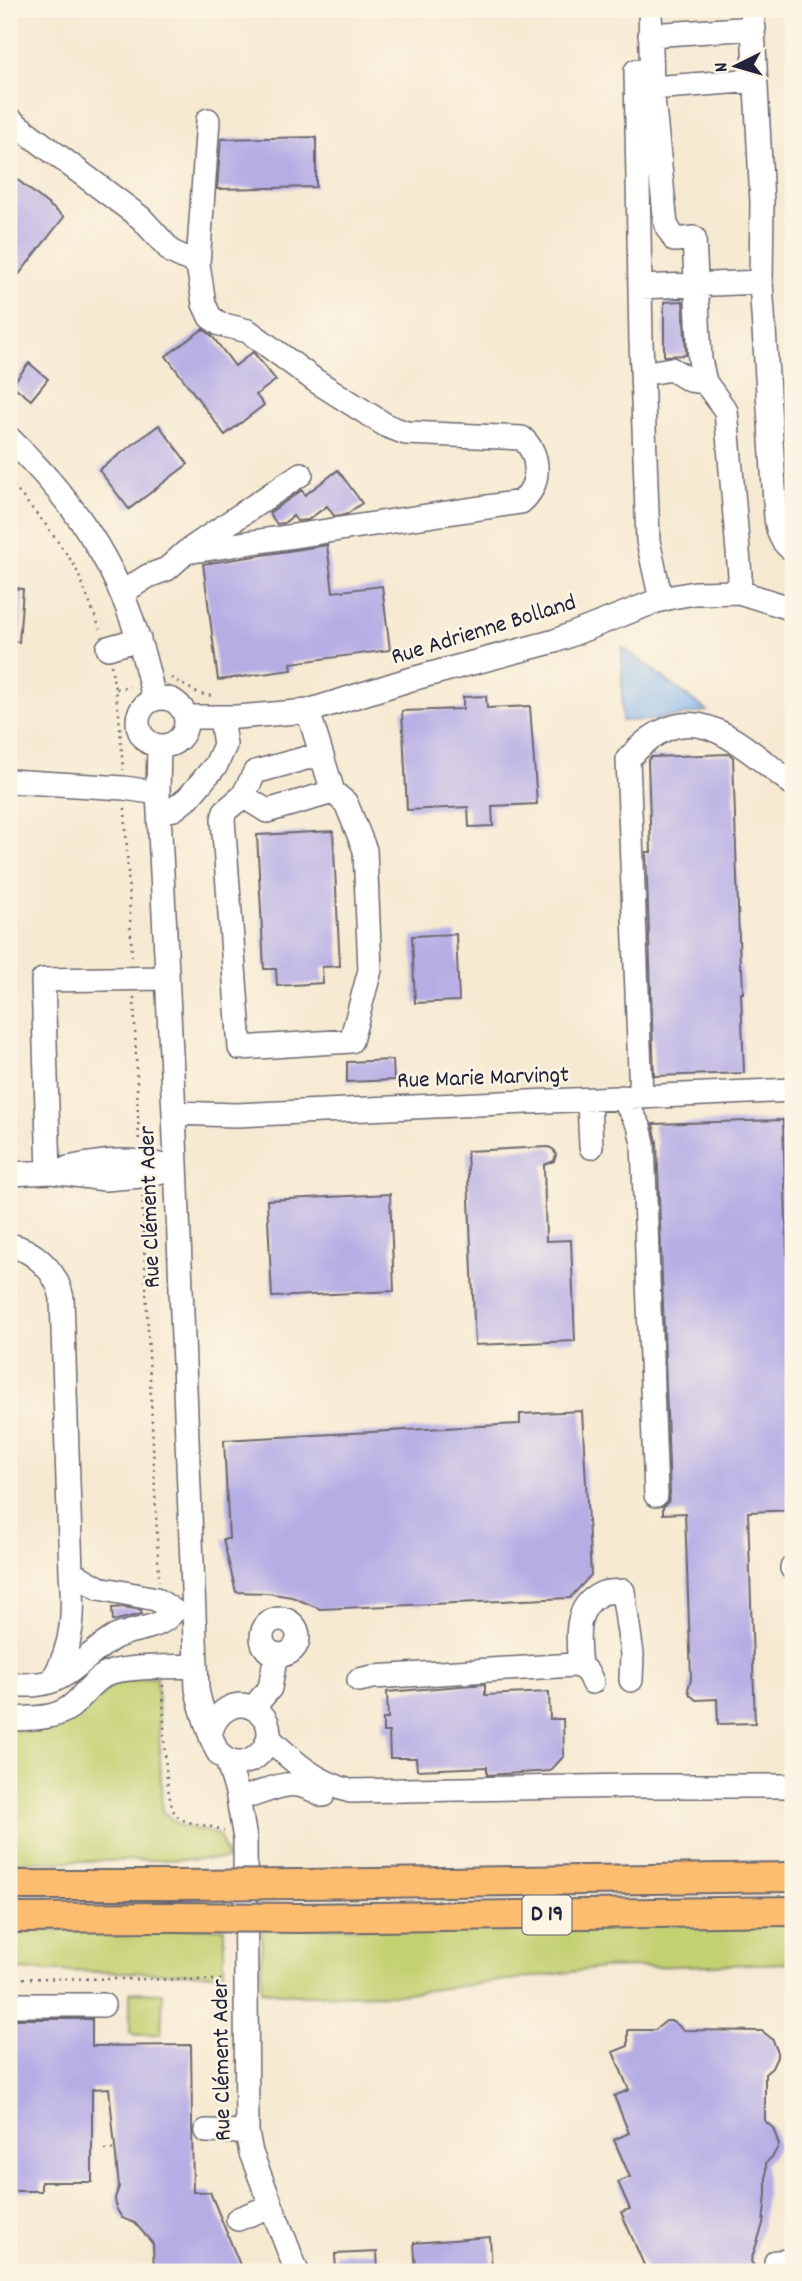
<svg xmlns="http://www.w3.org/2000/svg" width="802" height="2281" font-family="Dekko,sans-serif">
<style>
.green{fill:#c4d173;stroke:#737a57;stroke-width:2}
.water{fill:#80b2ec;stroke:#516a94;stroke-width:2}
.building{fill:#b6ade5}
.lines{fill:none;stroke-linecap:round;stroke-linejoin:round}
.minor-casing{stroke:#6c6870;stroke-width:26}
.major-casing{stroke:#6c6870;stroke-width:32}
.path{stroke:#6c6870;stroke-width:2.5;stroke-dasharray:2 5;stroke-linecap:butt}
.minor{stroke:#fff;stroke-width:23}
.major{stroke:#fcbd6f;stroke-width:28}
.major-bridge-casing{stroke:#6c6870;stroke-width:32;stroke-linecap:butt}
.major-bridge{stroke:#fcbd6f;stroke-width:28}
.labels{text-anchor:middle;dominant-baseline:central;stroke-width:5;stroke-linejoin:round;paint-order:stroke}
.shield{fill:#fcf5e5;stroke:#63616e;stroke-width:2}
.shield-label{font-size:23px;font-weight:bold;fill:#22223b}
.street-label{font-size:24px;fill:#22223b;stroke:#fcf5e5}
</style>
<rect width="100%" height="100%" fill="#fcf5e5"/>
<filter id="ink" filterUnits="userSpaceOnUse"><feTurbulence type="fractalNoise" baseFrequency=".0143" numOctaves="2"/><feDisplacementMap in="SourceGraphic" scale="14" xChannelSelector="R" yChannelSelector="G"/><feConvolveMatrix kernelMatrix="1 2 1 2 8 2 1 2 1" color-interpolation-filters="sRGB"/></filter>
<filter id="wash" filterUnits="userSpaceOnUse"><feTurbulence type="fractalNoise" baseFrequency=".00686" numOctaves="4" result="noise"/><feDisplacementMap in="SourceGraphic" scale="28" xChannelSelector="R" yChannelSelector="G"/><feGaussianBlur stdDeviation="1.57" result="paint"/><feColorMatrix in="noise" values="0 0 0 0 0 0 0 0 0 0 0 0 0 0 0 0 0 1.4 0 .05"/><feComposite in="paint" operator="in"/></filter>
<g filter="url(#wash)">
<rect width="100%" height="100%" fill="#f6e9d1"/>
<path class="green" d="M157,1677l5,134 17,14 37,9 4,3 8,22 -219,3v-131l55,-8 26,-16 23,-23z
M793,1923v40l-191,5 -203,26 -93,1 -45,-4 1,-63z
M224,1928v43l-6,3 -209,-4v-39z
M130,1992l33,1 -2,41 -26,1 -5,-3z"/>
<path class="water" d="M622,647l85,64 -53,9 -32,1z"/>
<g id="blocks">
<path class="building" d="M316,137v50l-99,2 4,-50z
M9,173l55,44 -55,70z
M683,301l3,54 -22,1v-54z
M203,329l9,7 23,30 18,-14 23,28 -20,15 8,10 -39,30 -59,-79z
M29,363l19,16 -17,21 -19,-15z
M159,425l29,39 -59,45 -30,-39z
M338,470l24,33 -15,11 -13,2 -7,-10 -19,14 -11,1 -4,-5 -9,7 -7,1 -8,-11 33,-23 3,5z
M327,545l6,47 49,-6 8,64 -99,13 1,7 -74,10 -15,-116z
M9,588l14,1 -4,53 -10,-1z
M486,696l1,12 43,-2 7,98 -45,2 1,20 -24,1 -1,-20 -61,3 -5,-99 61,-2v-12z
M729,754l4,3 7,211h2l1,25h-2l3,80 -90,3 -8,-224h5l-3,-92 3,-3z
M333,831l7,135 -18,1 1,16 -46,3 -1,-17h-12l-7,-134z
M456,934l3,67 -44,2 -3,-67z
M393,1060l1,20 -47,2v-20z
M783,1120l4,135h6v255l-45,2 7,211 -37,1 -1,-25 -21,1 -6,-5 -2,-6 3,-10 -6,-166 -22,1v-7l5,-5 2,-8 -13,-352 -4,-18z
M548,1147l5,2 3,6 -2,6 -10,4 2,76 25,-1 4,101 -100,4 -8,-194z
M390,1194l4,97 -122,6 -5,-97z
M582,1411l9,164 -21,23 -250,11 -28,-12 -25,-4 -31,-1 -13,-53h6l-5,-99 296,-16v-10z
M124,1607l17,3 1,4 -29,7 -1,-13z
M485,1684v11l64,-3 1,27h13l1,37 -14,15 -63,4v-8l-70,3 -1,-12h-26l-1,-26h-6v-13h5l-1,-27z
M9,2019h83v27l99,-1 2,147h17l33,80h-89l-1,-28 -18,-21 -13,-5 -6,-10 -1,-10 4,-11 -10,-99 -17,1v93h-51v9h-32z
M666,2021h7l11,9 78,1 10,8 5,11v7l-5,11 -7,6v47l8,7 6,17 -6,11 -7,7v31l-3,30 -12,37 7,11h-111l-26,-60 9,-3 -12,-27 12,-5 -16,-37 15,-7 -15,-37 15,-6 -16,-38 15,-6v-16h27z
M490,2237l2,35h-76l-2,-29z
M377,2252l1,20h-42l-1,-18z"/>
</g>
</g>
<g filter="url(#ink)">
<use href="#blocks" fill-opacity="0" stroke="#6c6870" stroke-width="2"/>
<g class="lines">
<g class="minor-casing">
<path id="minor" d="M650,9l2,79 14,137 9,15 19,-2 6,122 5,22 21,29 14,164 -1,17
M752,9l10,193 -1,80 15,236c2,14 5,25 17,32
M650,35l104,-7
M636,71l5,271 7,199 13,59
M652,88l104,-8
M9,119l132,99 31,34 26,12
M640,287l121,-5
M643,374l28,-5 19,11 15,2
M9,438c81,78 122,150 145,261
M186,552l335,-50c20,-17 20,-47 1,-64l-116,-5 -19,-7 -71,-45 -68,-50 -28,-7 -10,-7 -6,-13 -6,-40 10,-144
M123,592l25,-16 19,-7 19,-17 115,-78
M108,648l31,-9
M138 722a24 24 0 1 1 48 0a24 24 0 1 1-48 0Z
M308,711l25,81 13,11 19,47 5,120 -19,71 -111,7 -17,-229 2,-8 18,-15 12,-24 66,-18
M186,717h51l71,-6 100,-31 147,-39 99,-39 18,-5 23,-4 44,-1 54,17
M159,746l-1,47 16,320 23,576c2,12 16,59 23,66 27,26 67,-17 40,-42 -20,-18 -44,-3 -49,19
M9,781l115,7 34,5
M243,796l24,15 66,-19
M159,812l15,-3 14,-11 28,-33 9,-20 -4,-27
M641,1096l-13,-337c63,-71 107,-17 165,25
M622,1097l17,29 4,17 13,352
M589,1101l2,46
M174,1113l62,2 557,-25
M68,1168c38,-8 59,-10 97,-2
M49,1172l-6,-192 124,-2
M9,1174l43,-2 53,7 36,-3 34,-8
M9,1245c26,5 48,27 53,53l9,274 28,16 57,11 18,12c-16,20 -38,16 -59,26 -22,12 -39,35 -63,44 -13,5 -29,4 -43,4
M792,1568h1
M262 1637a18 18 0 1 1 36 0a18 18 0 1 1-36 0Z
M580,1666c-2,-24 -8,-59 21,-72 5,-3 16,-2 22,-3l9,63 -1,26
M53,1679c21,-34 21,-68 18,-107
M359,1680l14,-3 201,-12c10,2 15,8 18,17
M253,1708l17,-20 6,-34
M9,1719c23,-1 50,1 67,-17 10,-10 19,-23 33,-29 16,-7 66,-6 87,-7
M269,1738c24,24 47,44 81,53l285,-5h158
M227,1760l10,32 8,47 2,293 4,21 46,119
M253,1795c32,-11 40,-17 70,0
M9,2005h94
M206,2131l41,1
M238,2219l33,-13
M776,2262l17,-1"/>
</g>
<g class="major-casing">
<path id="major" d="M301,1884l492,-7
M9,1885h167
M9,1918l163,-1
M300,1918l493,-7"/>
</g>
<path class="path" d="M9,481l37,44 29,41 25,63
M111,665l8,49 4,56
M171,678l29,16 15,2
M116,689l14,-3
M125,808l7,151
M134,997l5,147
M142,1196l17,385
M163,1685c1,23 0,119 14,131 12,10 33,8 47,15
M9,1978l217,2
M104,2150l12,-1"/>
<use href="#minor" class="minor"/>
<use href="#major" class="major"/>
<g class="major-bridge-casing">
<path id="major-bridge" d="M176,1885l125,-1
M172,1917l128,1"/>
</g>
<use href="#major-bridge" class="major-bridge"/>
</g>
</g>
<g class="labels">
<rect class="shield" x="522.5" y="1895.5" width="49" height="39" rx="5"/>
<g class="shield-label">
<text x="547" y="1915">D 19</text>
</g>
<g class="street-label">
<text transform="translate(484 631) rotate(-17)">Rue Adrienne Bolland</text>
<text transform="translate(483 1079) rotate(-2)">Rue Marie Marvingt</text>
<text transform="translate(151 1207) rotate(-92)">Rue Clément Ader</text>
<text transform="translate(223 2060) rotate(-91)">Rue Clément Ader</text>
</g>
</g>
<rect width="802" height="2281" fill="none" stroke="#fcf5e5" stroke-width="35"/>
<g transform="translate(736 66) rotate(265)" stroke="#fcf5e5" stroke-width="5" paint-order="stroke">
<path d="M0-5L12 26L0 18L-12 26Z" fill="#22223b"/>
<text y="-10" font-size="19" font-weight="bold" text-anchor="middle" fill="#22223b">N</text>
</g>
</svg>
